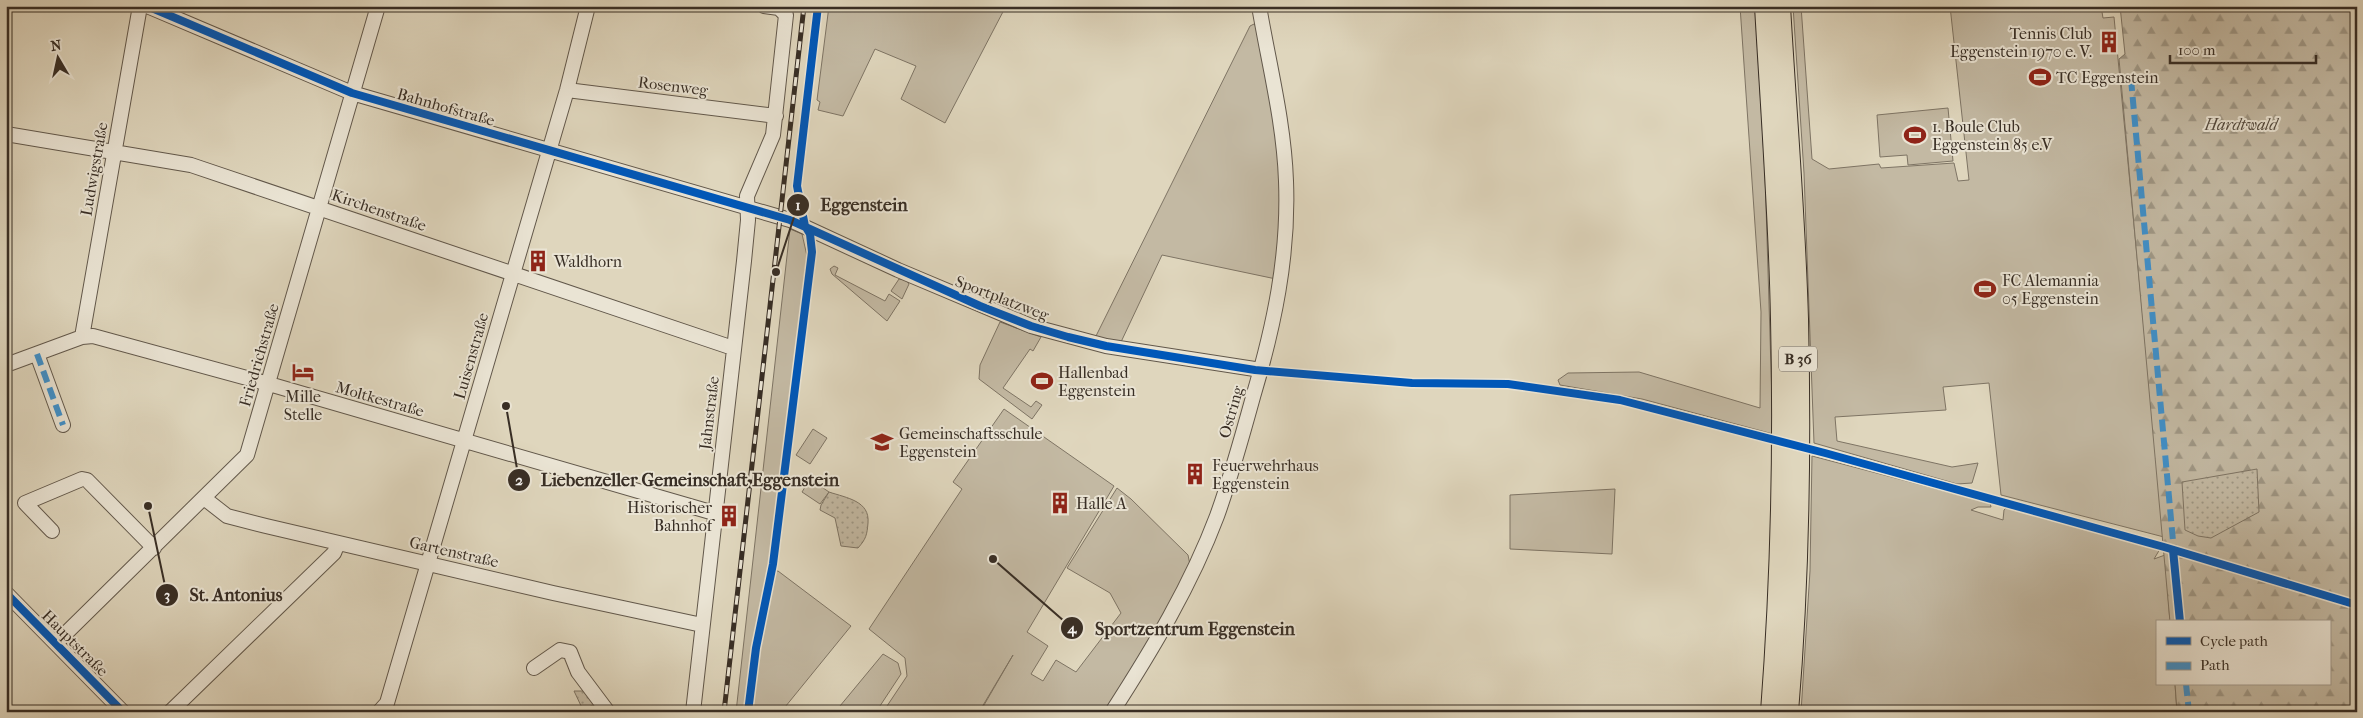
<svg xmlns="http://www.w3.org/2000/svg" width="2363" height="718" font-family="'IM FELL French Canon',serif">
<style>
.grass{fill:#c3b9a3;stroke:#7e7464}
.forest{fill:url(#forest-firs);stroke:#7e7464}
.park{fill:url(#park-dots);stroke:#7e7464}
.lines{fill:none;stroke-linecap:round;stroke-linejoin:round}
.minor-casing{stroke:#62584b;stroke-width:16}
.highway-casing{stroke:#382e25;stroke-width:22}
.minor{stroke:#eae4d4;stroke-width:14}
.highway{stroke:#dfd6bd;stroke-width:20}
.rail-casing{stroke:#382e25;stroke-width:5}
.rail{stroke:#eae4d4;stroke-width:3;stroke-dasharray:9;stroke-linecap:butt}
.quiet{stroke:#3e90cb;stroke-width:6;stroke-dasharray:12 6;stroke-linecap:butt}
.cycleway-casing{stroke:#eae4d4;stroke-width:11}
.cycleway{stroke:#0057b8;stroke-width:8}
.labels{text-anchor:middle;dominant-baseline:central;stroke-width:4;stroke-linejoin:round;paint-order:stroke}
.shield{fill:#eae4d4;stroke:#6d655a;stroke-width:1}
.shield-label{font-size:15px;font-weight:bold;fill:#382e25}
.poi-label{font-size:16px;fill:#382e25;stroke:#eae4d4;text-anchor:start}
.street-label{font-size:16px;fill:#382e25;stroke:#eae4d4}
.park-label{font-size:16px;font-style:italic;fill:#544a3e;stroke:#eae4d4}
.leader{fill:none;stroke:#382e25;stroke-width:2}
.callout-dot{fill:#382e25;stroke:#eae4d4;stroke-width:2}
.mark-label{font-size:15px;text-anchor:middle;font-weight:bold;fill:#fff}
.callout-label{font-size:18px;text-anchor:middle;font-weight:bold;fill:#382e25;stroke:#eae4d4;stroke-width:4;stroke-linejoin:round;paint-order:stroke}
</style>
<defs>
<pattern id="forest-firs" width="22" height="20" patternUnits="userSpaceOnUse" patternTransform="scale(1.25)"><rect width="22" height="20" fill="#c3b9a3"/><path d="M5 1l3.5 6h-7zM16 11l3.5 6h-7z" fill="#9f9785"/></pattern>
<pattern id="park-dots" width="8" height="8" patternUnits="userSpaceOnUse" patternTransform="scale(1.25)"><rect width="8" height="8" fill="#c3b9a3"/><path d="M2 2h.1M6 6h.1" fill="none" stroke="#9f9785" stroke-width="1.8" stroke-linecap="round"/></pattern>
</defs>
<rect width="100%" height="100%" fill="#dfd6bd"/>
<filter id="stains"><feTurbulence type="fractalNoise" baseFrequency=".004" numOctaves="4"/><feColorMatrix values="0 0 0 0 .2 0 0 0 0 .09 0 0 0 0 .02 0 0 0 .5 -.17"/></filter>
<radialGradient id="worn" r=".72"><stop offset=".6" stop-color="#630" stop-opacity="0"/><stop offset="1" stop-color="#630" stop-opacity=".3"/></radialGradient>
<path class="grass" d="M829,6h177l-61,117 -44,-24 15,-33 -41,-17 -32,67 -25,-6 2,-8 -3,-2z
M1740,6h15l10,167 8,261 -131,-35 -82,-14 -2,-5 10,-7 71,-1 121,36 1,-96z
M1793,6h8l11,153 17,10 50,-5 2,4 73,-5 4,18 11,-1 -19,-174h151l2,12 11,-1 50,520 -163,-42 -12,-112 -46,4 3,23 -111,7 2,24 115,26 26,-4 -6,20 -15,1 -143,-41 -10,-270z
M1254,24l5,6 17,97 6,78 -6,74 -114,-24 -41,87 -26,-4 155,-312z
M1948,108l5,53 -45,4 -1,-10 -27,2 -3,-42z
M790,229l12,5 5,22 -37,306 -17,83 -7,67h-10z
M834,266l4,2 -3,7 50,26 4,-7 11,7 -13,20 -55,-47 -2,-5z
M899,279l7,1 3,4 -7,15 -11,-8z
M1000,322l41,15 -8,14 -3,-2 -27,39 28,19 5,-6 6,4 -10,14 -53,-40 1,-14z
M1004,409l110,77 -87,146 21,14 -17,28 12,7 13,-21 20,12 45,-59 -11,-20 -43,-25 50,-80 14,11 57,56 2,10 -14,29 -71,118h-125l33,-57 -34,57h-96l24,-36 -2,-18 -36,-29 93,-140 -9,-7z
M813,429l14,9 -17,26 -14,-9z
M1812,456l178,47 1,4h-13l-7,3 32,10 1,-10 3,-3 153,42 -6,10 11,-4 5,67h-13v62h18l2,28h-376l9,-141z
M810,479l19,13 -9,12 -18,-12z
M1615,489l-3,65 -102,-5v-54z
M774,571h4l73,55 -70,86h-30l6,-60z
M883,654l15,9 3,11 -25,38h-41z"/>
<path class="forest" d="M2120,6h237v706h-180l-2,-28h154v-62h-159l-51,-563 6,-5z"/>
<path class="park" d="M2257,469l2,43 -48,26 -13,-2 -13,-6 -3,-48z
M829,492c18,6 41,9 39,31 -1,12 -2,16 -10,25l-17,-2 -6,-28 -15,-8 1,-5z
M574,691h14l9,12 -14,7z"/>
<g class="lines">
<g class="minor-casing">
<path id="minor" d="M147,6l205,87 438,127 108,50 133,56 75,20 155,24
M567,90l209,26
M6,134l185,31 536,181 7,1
M82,337l58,-331
M37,354l26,71
M6,365l76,-28 11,-1 176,48 445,129
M204,498l23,18 39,10 287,67 149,32
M52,531l-27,-28 57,-24 5,1 67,68
M6,593l117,119
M56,643l191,-188 131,-449
M534,668l26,-18 10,2 8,20 30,40
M170,712l164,-159 4,-10
M379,712l8,-9 180,-613 21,-84
M693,712l51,-451 4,-41 -1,-24 26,-61 13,-120 -7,-7 -15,-2
M1112,712c40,-62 79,-127 105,-196 14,-39 25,-79 36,-119 21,-71 36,-141 33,-216 -2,-59 -17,-116 -27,-175"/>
</g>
<g class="highway-casing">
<path id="highway" d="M1765,6c6,104 14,209 16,313 3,131 0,262 -10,393
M1780,6c6,104 15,209 18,313 3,131 1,263 -10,393"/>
</g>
<use href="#minor" class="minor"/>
<use href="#highway" class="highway"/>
<g class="rail-casing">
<path id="rail" d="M724,712l80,-706"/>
</g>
<use href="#rail" class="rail"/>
<path class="quiet" d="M2131,79l43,473
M37,354l26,71
M2186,684l3,28"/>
<g class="cycleway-casing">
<path id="cycleway" d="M147,6l205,87 438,127 190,86 51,20 37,11 38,9 149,24 157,13 96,1 112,16 205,53 339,94 193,58
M2173,550l7,72
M6,593l117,119
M748,712l8,-64 17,-84 39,-312 -2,-18 -5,-8 -8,-40 21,-180"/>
</g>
<use href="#cycleway" class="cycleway"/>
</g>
<defs>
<g id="building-bare" transform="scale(1.725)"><path d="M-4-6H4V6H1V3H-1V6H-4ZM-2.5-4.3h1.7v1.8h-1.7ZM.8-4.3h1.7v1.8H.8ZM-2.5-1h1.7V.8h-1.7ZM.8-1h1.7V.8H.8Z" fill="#8f2418" stroke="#eae4d4" stroke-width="2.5" paint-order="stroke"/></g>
<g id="stadium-bare" transform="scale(1.725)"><path d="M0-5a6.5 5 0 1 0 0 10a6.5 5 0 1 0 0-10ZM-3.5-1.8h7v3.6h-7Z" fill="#8f2418" stroke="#eae4d4" stroke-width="2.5" paint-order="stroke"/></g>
<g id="hotel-bare" transform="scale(1.725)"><path d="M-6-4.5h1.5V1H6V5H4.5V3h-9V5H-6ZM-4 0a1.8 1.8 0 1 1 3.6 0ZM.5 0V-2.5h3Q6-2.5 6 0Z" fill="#8f2418" stroke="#eae4d4" stroke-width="2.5" paint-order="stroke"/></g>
<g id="school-bare" transform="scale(1.725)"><path d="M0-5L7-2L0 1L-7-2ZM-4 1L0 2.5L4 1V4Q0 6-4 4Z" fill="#8f2418" stroke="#eae4d4" stroke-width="2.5" paint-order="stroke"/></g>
</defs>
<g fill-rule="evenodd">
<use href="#building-bare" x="2109" y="42"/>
<use href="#stadium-bare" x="2040" y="77"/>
<use href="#stadium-bare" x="1915" y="135"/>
<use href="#building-bare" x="538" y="261"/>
<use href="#stadium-bare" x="1985" y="289"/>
<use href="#hotel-bare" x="303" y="372"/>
<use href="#stadium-bare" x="1042" y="381"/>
<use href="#school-bare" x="882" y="442"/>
<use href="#building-bare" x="1195" y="474"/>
<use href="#building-bare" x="1060" y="503"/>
<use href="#building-bare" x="729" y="516"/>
</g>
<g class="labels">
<rect class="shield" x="1779" y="346.5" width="38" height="25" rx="4"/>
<g class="shield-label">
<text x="1798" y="359">B 36</text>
</g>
<g class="poi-label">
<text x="2092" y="33" text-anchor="end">Tennis Club<tspan x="2092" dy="18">Eggenstein 1970 e. V.</tspan></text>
<text x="2056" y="77">TC Eggenstein</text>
<text x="1932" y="126">1. Boule Club<tspan x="1932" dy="18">Eggenstein 85 e.V</tspan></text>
<text x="554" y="261">Waldhorn</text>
<text x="2002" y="280">FC Alemannia<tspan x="2002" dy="18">05 Eggenstein</tspan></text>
<text x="1058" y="372">Hallenbad<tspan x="1058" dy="18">Eggenstein</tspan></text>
<text x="303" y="396" text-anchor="middle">Mille<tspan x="303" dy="18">Stelle</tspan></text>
<text x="899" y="433">Gemeinschaftsschule<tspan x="899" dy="18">Eggenstein</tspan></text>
<text x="1212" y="465">Feuerwehrhaus<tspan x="1212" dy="18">Eggenstein</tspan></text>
<text x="1076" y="503">Halle A</text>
<text x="712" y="507" text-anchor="end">Historischer<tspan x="712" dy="18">Bahnhof</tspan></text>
</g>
<g class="street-label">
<text transform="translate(673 86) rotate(7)">Rosenweg</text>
<text transform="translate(446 107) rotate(16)">Bahnhofstraße</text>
<text transform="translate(94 169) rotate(-80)">Ludwigstraße</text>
<text transform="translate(379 210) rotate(19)">Kirchenstraße</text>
<text transform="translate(1002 298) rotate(21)">Sportplatzweg</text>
<text transform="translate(259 355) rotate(-74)">Friedrichstraße</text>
<text transform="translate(471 356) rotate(-74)">Luisenstraße</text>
<text transform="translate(380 399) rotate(16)">Moltkestraße</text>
<text transform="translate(1231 412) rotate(-74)">Ostring</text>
<text transform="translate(709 413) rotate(-83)">Jahnstraße</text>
<text transform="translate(454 552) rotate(13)">Gartenstraße</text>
<text transform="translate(75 643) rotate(45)">Hauptstraße</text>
</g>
<g class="park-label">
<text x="2241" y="124">Hardtwald</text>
</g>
</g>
<path class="leader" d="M776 272L798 205M506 406L519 480M148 506L167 595M993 559L1072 628"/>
<g class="callout-dot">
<circle cx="776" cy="272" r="5"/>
<circle cx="506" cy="406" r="5"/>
<circle cx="148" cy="506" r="5"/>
<circle cx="993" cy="559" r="5"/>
<circle cx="798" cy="205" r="12"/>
<circle cx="519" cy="480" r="12"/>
<circle cx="167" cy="595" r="12"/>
<circle cx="1072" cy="628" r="12"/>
</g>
<g class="mark-label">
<text x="798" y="210">1</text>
<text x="519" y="485">2</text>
<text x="167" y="600">3</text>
<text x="1072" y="633">4</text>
</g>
<g class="callout-label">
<text x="864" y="211">Eggenstein</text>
<text x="690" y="486">Liebenzeller Gemeinschaft Eggenstein</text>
<text x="236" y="601">St. Antonius</text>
<text x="1195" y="635">Sportzentrum Eggenstein</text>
</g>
<rect width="2363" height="718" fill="none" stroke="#dfd6bd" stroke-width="25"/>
<rect x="8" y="8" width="2348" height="703" fill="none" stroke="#382e25" stroke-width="2.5"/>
<rect x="12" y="12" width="2338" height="693" fill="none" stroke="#382e25"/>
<rect x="2156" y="620" width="175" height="65" fill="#eae4d4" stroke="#a39b8e"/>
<rect x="2166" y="637" width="25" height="8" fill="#0057b8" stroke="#a39b8e"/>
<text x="2200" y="646" font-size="15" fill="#382e25">Cycle path</text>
<rect x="2166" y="662" width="25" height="8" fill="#3e90cb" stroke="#a39b8e"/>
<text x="2200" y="670" font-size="15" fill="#382e25">Path</text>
<g transform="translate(58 58) rotate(351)" stroke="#eae4d4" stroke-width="4" paint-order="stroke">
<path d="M0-4L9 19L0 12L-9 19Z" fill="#382e25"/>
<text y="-8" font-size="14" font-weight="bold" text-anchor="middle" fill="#382e25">N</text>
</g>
<path d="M2170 55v8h146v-8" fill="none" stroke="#382e25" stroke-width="2.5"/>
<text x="2178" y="55" font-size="15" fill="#382e25" stroke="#eae4d4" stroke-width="4" paint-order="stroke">100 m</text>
<rect width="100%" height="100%" filter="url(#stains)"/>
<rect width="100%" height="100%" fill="url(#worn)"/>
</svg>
